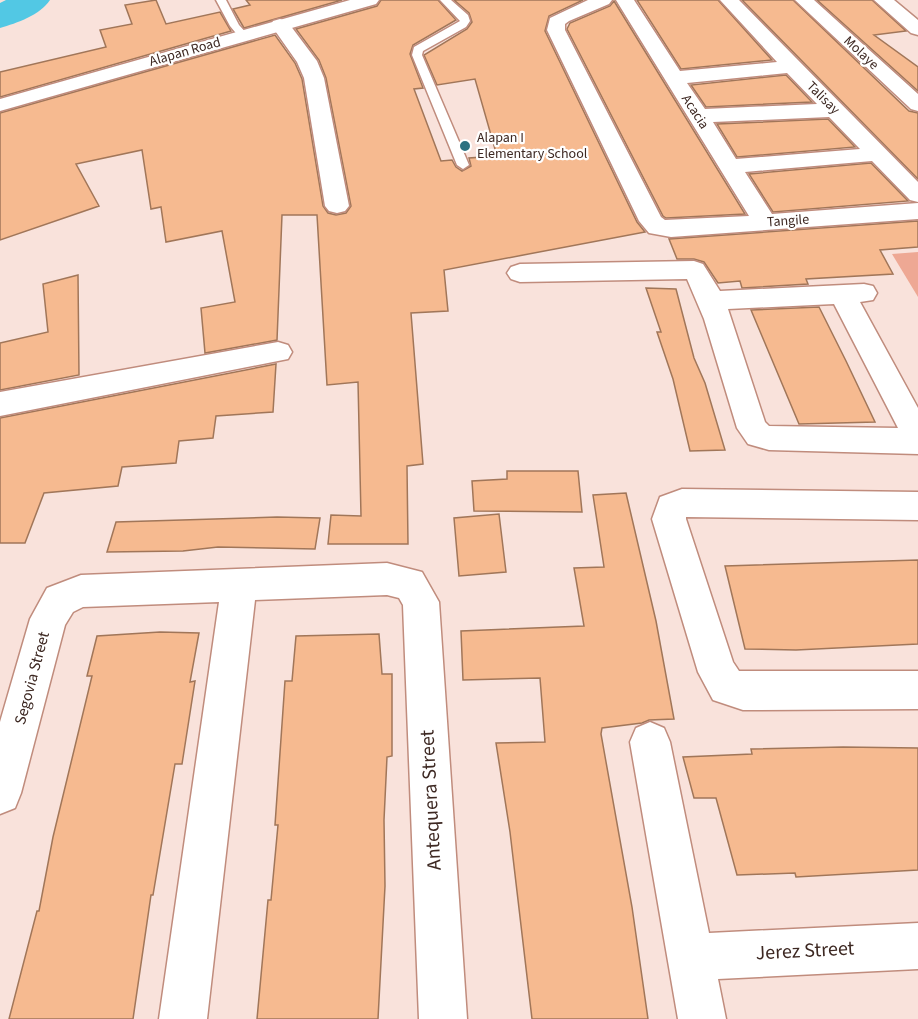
<svg xmlns="http://www.w3.org/2000/svg" width="918" height="1019" font-family="'Source Sans 3',sans-serif">
<style>
.green{fill:#eea894}
.lines{fill:none;stroke-linecap:round;stroke-linejoin:round}
.river{fill:#52c8e4;fill-rule:evenodd}
.building{fill:#f6ba90;stroke:#a17659;stroke-width:1.5}
.service-casing{stroke:#c08c7d;stroke-width:3}
.minor-casing{stroke:#c08c7d;stroke-width:3}
.tertiary-casing{stroke:#c08c7d;stroke-width:3}
.service{fill:#fff;fill-rule:evenodd}
.minor{fill:#fff;fill-rule:evenodd}
.tertiary{fill:#fff;fill-rule:evenodd}
.poi-dot{fill:#2c7181;stroke:#fff;stroke-width:2}
.labels{text-anchor:middle;dominant-baseline:central;stroke-width:4.5;stroke-linejoin:round;paint-order:stroke}
.far-street-label{font-size:14px;fill:#3d2822;stroke:#fff}
.far-poi-label{font-size:14px;fill:#3d2822;stroke:#fff;text-anchor:start}
.street-label{font-size:16px;fill:#3d2822;stroke:#fff}
.near-street-label{font-size:20px;fill:#3d2822;stroke:#fff}
</style>
<rect width="100%" height="100%" fill="#f9e2db"/>
<path class="green" d="M918,252v45l-26,-43z"/>
<g class="lines">
<path class="river" d="M6,0h44c-10,15 -33,23 -50,28v-25z"/>
</g>
<path class="building" d="M156,0l10,24 54,-12 11,19 -231,66v-25l106,-25 -6,-17 32,-6 -7,-19z
M246,0h96l-98,28 -11,-19 17,-4z
M381,0h57l18,20 -43,25 -3,9 13,34 -9,1 27,72 11,-1 4,7 6,4 9,-5 -2,-8 28,-2 -22,-77 -38,6 -13,-30 43,-26 5,-7 -3,-9 -15,-13h129l-34,16 -4,15 92,191 8,10 -201,38 4,41 -37,2 12,151 -16,2 1,78h-80l3,-29 30,1 -3,-134 -31,3 -10,-170h-35l-5,125 -72,13 -4,-45 34,-6 -13,-71 -56,11 -5,-35 -10,2 -9,-59 -66,14 23,42 -99,34v-127l275,-78 20,28 7,16 21,127 5,7 8,2 10,-2 5,-7 -25,-128 -7,-18 -23,-31 81,-23z
M637,0h81l54,60 -91,9z
M742,0h51l116,111 9,2v66z
M817,0h55l34,31 -32,4 44,32v24z
M614,1l131,213 -79,4 -3,-2 -96,-187 3,-6 40,-17z
M786,75l26,27 -106,5 -15,-22z
M828,119l27,28 -118,10 -20,-33z
M871,163l37,38 -135,11 -24,-38z
M918,221v26l-38,3 13,24 -87,5 2,5 -66,4 -2,-7 -22,2 -14,-21 -10,-3h-17l-8,-20z
M78,275l1,100 -79,15v-47l48,-11 -5,-48z
M646,288l30,1 18,69 11,25 20,67 -35,1 -17,-72 -16,-47h4z
M819,307l27,54 29,61 -76,2 -48,-114z
M276,364l-3,48 -57,4 -3,22 -34,3 -3,22 -54,4 -4,19 -74,7 -19,50h-25v-125z
M507,471h71l4,41 -108,-1 -2,-30 35,-2z
M626,493l30,128 18,98 -25,1 -7,3 -40,5 -1,6 31,173 16,112h-116l-22,-187 -14,-89 49,-1 -5,-64 -77,2 -2,-49 123,-5 -10,-58 30,-1 -11,-72z
M499,514l7,58 -47,4 -5,-58z
M277,517l43,1 -5,31 -97,-2 -35,4 -76,1 9,-30z
M918,560v84l-122,6 -51,-1 -20,-83z
M160,632l39,1 -9,49 5,-1 -13,83h-7l-22,131h-2l-18,124h-124l28,-108h2l14,-74 39,-161h-5l10,-40z
M379,634l3,40h10v82l-5,1 -3,63 1,66 -7,133h-121l11,-119h3l7,-75h-3l10,-144h7l4,-45z
M843,747l75,1v122l-122,7 -1,-4 -58,2 -21,-77h-22l-11,-41 69,-3 -1,-5z"/>
<g class="lines">
<g class="service-casing">
<path id="service" d="M216,0h10l13,25 10,11 -1,2h-8l-10,-12z
M440,0h11l17,15 2,6 -4,6 -43,24 -1,4 47,110 -6,4 -6,-4 -45,-110 2,-8 46,-26z"/>
</g>
<g class="minor-casing">
<path id="minor" d="M588,0h24l-3,4 -40,17 -4,3v6l96,187 4,3 84,-4 -133,-216h18l46,71 97,-9 -57,-62h19l179,182v20l-8,-2 -38,-39 -127,11 27,42 146,-11v16l-247,18 -22,-4 -10,-12 -92,-191 3,-12zM787,73l30,31 -112,5 -18,-26zM829,117l31,32 -124,10 -23,-37z
M795,0h19l104,94v17l-7,-2z
M874,0h20l24,20v15l-7,-2z
M280,19l7,2 30,40 7,17 25,128 -4,5 -8,2 -8,-2 -4,-5 -21,-128 -7,-16 -26,-37 2,-4z
M694,261l9,3 17,27 144,-7 9,2 4,7 -4,7 -13,2 58,106v46l-149,-4 -21,-6 -11,-16 -33,-109 -17,-40 -167,3 -9,-3 -4,-6 4,-6 9,-3zM834,304l64,124 -129,-2 -4,-4 -37,-113z
M278,342l10,3 4,7 -4,7 -288,57v-24z
M682,489l236,3v28l-232,-3v2l47,143 6,9h179v38l-175,1 -30,-10 -15,-28 -46,-153 8,-22z
M387,563l35,9 17,30 28,417h-48l-16,-414 -4,-7 -12,-3 -132,5 -48,419h-48l60,-417 -136,5 -10,5 -8,13 -44,168 -6,15 -15,6v-92l30,-103 17,-31 34,-13z
M650,722l14,6 6,14 39,191 209,-10v46l-200,10 8,40h-48l-48,-277 6,-14z"/>
</g>
<g class="tertiary-casing">
<path id="tertiary" d="M350,0h29l-3,4 -376,107v-12z"/>
</g>
<use href="#service" class="service"/>
<use href="#minor" class="minor"/>
<use href="#tertiary" class="tertiary"/>
</g>
<circle class="poi-dot" cx="465" cy="146" r="6"/>
<g class="labels">
<g class="far-street-label">
<text transform="translate(185 52) rotate(-16)">Alapan Road</text>
<text transform="translate(861 53) rotate(43)">Molaye</text>
<text transform="translate(823 98) rotate(45)">Talisay</text>
<text transform="translate(695 112) rotate(57)">Acacia</text>
<text transform="translate(788 221) rotate(-4)">Tangile</text>
</g>
<g class="far-poi-label">
<text x="477" y="138">Alapan I<tspan x="477" dy="16">Elementary School</tspan></text>
</g>
<g class="street-label">
<text transform="translate(32 678) rotate(-75)">Segovia Street</text>
</g>
<g class="near-street-label">
<text transform="translate(431 800) rotate(-93)">Antequera Street</text>
<text transform="translate(805 951) rotate(-3)">Jerez Street</text>
</g>
</g>
</svg>
